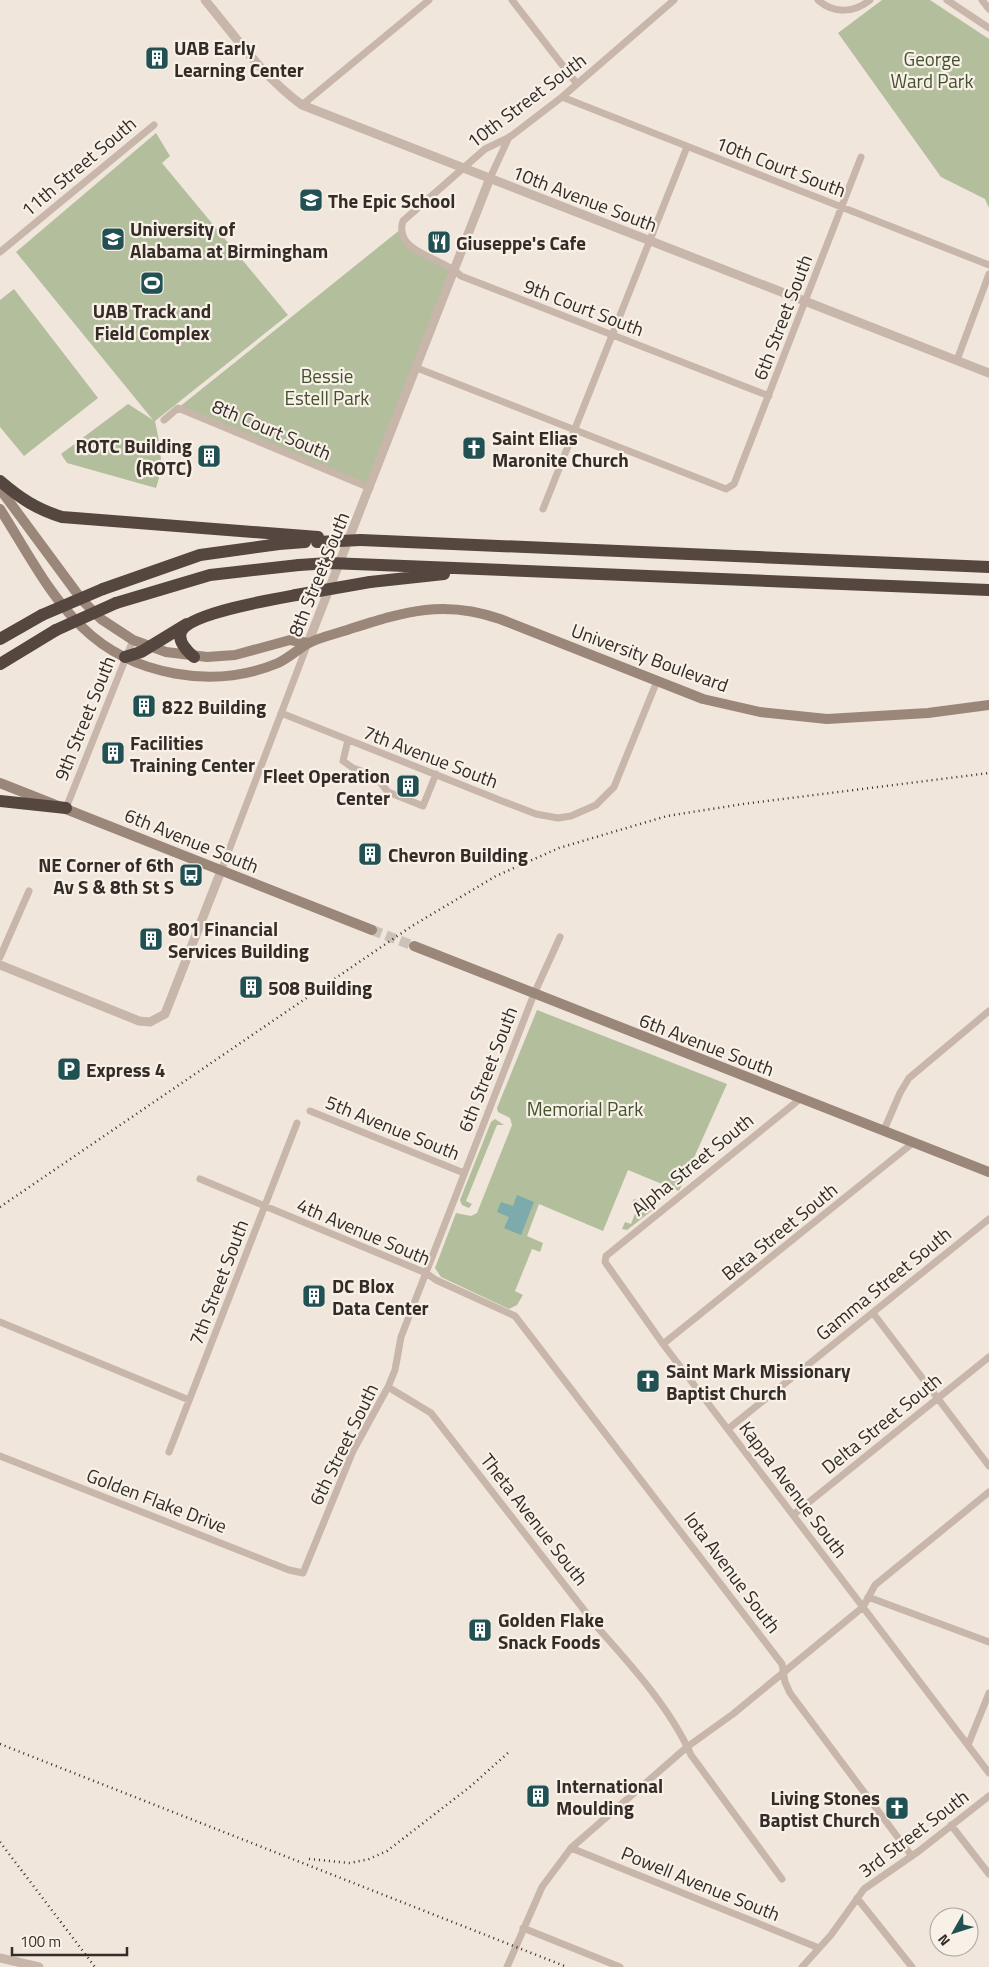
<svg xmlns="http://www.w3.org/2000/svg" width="989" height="1967" font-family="'Titillium Web',sans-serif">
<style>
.green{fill:#b3be9d}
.water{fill:#7daaab}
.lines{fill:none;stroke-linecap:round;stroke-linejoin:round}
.secondary-tunnel{stroke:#cbc1b8;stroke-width:10;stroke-dasharray:10 5;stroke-linecap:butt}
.minor{stroke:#c7b6a9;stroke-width:7}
.tertiary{stroke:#c7b6a9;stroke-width:9}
.secondary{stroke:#9b867a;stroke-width:10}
.motorway{stroke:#554640;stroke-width:12}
.rail{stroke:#352c28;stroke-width:2.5;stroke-dasharray:1 4;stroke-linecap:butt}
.motorway-bridge{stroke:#554640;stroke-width:12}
.labels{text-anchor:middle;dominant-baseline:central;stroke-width:4.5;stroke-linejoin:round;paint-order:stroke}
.poi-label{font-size:19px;font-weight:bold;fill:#352c28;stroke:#f8f1e8;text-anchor:start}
.park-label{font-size:19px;fill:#45512e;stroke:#f8f1e8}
.street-label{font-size:19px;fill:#352c28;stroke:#f8f1e8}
</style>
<rect width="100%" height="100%" fill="#f0e6dc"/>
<path class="green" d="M882,0h48l59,39v169l-4,-9 -44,-22 -103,-144z
M156,133l14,23 -8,7 126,152 -133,106c5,26 10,41 1,67l-89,-25 -6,-9 67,-50 25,16 -137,-168z
M401,229l4,12 51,28 -86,219 -192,-80z
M14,289l84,109 -74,58 -24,-29v-127z
M537,1010l190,74 -48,107 -51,-21 -25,61 -64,-27 -12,32 16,7 -3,9 -8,-3 -17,42 8,4 -6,10 -8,4 -68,-32 -6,-9 21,-55 15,3 6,-3 35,-88 -2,-7 -12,-6 -1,-4z
M495,1119l9,6h-7l-31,76 6,3 -3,4 -7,-3 -2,-5 31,-78z
M634,1199l5,2 -1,5 11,4 4,-5 1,4 -27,21 -5,-1 3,-7 6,2 6,-16 -6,-3z"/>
<path class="water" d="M517,1195l17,7 -13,33 -17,-7 5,-11 -12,-5 4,-10 12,4z"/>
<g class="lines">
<path class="secondary-tunnel" d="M372,930l42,16"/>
<path class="minor" d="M512,0l65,84
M674,0l-112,97 -52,40 -25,12 -82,72c-10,32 40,36 58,55l308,120
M818,0c16,14 36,13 52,0
M947,0l42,28
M982,0l7,9
M562,97l427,168
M302,105l127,-105
M490,178l19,-41
M0,252l154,-127
M957,360l32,-86
M417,368l309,121 8,-5 127,-327
M164,420l14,-12 192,80
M543,509l144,-362
M281,713l221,88 34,13 22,4 13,-2 25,-11 18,-18 43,-106
M348,740l-5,21 10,7 22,8 13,16 35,14 13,-32
M66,808l67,-168
M221,871l87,-228
M0,957l29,-66
M800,1099l-194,157 -1,6 58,82 326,429
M310,1111l154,62
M884,1130l16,-37 9,-15 80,-67
M200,1179l226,94 10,7 79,36 267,348 3,18 5,11 121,162
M873,1313l116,153
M0,1322l189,78
M663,1344l251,-202
M388,1387l43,26 167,215c33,37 73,81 93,127l91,124
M728,1429l261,-210
M169,1452l128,-329
M0,1456l289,114 14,3 50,-122 35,-64 7,-17 6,-33 133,-343 26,-57
M793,1515l196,-158
M868,1597l121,45
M968,1745l21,-52
M951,1825l38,49
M571,1848l248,100
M857,1898l55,69
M523,1928l97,39
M507,1967l35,-80 29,-39 116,-101 46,-33 130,-107 12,-22 114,-93
M802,1967l29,-32 33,-46 55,-38 70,-55"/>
<path class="tertiary" d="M205,0c30,36 58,77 97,105l687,268
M308,643l182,-465
M0,965l139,56 11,1 15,-8 56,-143
M0,1958l39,9"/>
<path class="secondary" d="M0,489l82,111 19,19 32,21 33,12 41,5 28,-2 55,-15 18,3
M0,509c25,39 48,85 82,118 50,49 132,63 196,36 11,-5 19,-13 29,-19 12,-7 29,-10 43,-15 54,-17 93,-30 150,-10l203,80 57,13 67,7 101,-6 61,-8
M0,783l372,147
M414,946l575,226"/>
<path class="motorway" d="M0,481c20,17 36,28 62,36l256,20
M361,540l628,27
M380,565l609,25
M370,582l74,-8
M103,589l97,-34 79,-11 26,-2
M116,603l94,-28 89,-10
M0,639l42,-24
M125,657l16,-5 46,-28
M194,657c-7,-6 -18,-17 -12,-27 11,-17 92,-31 114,-35
M0,664l56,-34
M0,801l66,7"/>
<path class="rail" d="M0,1207l412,-281 84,-50 63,-28 108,-32 76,-12 246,-31
M0,1744l567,223
M0,1842l95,125
M309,1859l41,4 19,-4 18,-8 84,-65 38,-34"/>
<path class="motorway-bridge" d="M317,542l44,-2
M299,565l30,-2 51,2
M296,595l74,-13
M42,615l61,-26
M56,630l60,-27"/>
</g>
<defs>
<g id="building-square" transform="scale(1.25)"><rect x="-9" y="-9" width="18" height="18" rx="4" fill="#215153" stroke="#f8f1e8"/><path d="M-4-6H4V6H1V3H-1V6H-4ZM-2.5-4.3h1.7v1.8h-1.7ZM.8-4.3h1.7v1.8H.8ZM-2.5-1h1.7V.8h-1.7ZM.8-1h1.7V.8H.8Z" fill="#fff"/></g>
<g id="school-square" transform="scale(1.25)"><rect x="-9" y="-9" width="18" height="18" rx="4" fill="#215153" stroke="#f8f1e8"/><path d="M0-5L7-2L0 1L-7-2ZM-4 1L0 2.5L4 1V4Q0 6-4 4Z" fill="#fff"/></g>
<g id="university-square" transform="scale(1.25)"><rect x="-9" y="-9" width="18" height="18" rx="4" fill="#215153" stroke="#f8f1e8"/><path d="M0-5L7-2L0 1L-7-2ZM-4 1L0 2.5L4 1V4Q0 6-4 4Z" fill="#fff"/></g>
<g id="restaurant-square" transform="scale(1.25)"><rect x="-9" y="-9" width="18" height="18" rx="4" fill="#215153" stroke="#f8f1e8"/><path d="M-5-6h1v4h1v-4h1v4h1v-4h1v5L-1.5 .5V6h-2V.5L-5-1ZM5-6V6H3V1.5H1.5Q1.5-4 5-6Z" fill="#fff"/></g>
<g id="stadium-square" transform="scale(1.25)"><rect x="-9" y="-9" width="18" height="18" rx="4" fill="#215153" stroke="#f8f1e8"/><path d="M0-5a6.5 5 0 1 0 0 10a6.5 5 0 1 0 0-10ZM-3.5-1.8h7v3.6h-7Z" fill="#fff"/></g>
<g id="church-square" transform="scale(1.25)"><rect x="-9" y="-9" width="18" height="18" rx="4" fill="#215153" stroke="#f8f1e8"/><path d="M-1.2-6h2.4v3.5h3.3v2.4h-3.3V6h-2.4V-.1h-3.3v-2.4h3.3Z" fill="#fff"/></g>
<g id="bus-square" transform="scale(1.25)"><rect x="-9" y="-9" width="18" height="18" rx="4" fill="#215153" stroke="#f8f1e8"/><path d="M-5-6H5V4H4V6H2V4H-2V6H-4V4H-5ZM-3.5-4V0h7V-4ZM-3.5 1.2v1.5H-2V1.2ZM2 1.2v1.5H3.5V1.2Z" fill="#fff"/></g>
<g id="parking-square" transform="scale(1.25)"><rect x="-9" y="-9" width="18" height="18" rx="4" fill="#215153" stroke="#f8f1e8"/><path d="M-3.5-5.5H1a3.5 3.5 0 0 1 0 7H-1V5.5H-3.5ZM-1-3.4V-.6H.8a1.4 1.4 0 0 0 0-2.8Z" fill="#fff"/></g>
</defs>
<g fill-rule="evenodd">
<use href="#building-square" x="157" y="58"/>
<use href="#school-square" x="311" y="200"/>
<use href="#university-square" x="113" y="239"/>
<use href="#restaurant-square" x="439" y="242"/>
<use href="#stadium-square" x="152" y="283"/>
<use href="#church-square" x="474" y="448"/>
<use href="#building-square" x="209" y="456"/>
<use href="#building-square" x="144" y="706"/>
<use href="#building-square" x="113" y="753"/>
<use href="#building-square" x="408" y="786"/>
<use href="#building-square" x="370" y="854"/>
<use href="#bus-square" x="191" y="875"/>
<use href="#building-square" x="151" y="939"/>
<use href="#building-square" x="251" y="987"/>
<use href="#parking-square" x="69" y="1069"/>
<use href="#building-square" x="314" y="1296"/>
<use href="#church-square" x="648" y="1381"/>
<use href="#building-square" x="480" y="1630"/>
<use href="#building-square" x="538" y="1796"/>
<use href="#church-square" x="897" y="1808"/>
</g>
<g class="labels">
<g class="poi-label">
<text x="174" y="47">UAB Early<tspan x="174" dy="22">Learning Center</tspan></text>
<text x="328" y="200">The Epic School</text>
<text x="130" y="228">University of<tspan x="130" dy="22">Alabama at Birmingham</tspan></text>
<text x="456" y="242">Giuseppe's Cafe</text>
<text x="152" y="310" text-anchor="middle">UAB Track and<tspan x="152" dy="22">Field Complex</tspan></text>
<text x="492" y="437">Saint Elias<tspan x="492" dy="22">Maronite Church</tspan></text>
<text x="192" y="445" text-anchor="end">ROTC Building<tspan x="192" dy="22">(ROTC)</tspan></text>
<text x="162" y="706">822 Building</text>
<text x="130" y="742">Facilities<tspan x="130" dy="22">Training Center</tspan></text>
<text x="390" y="775" text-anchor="end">Fleet Operation<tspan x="390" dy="22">Center</tspan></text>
<text x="388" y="854">Chevron Building</text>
<text x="174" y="864" text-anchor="end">NE Corner of 6th<tspan x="174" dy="22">Av S &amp; 8th St S</tspan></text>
<text x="168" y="928">801 Financial<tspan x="168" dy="22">Services Building</tspan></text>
<text x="268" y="987">508 Building</text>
<text x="86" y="1069">Express 4</text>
<text x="332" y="1285">DC Blox<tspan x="332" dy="22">Data Center</tspan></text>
<text x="666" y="1370">Saint Mark Missionary<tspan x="666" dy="22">Baptist Church</tspan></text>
<text x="498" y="1619">Golden Flake<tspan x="498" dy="22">Snack Foods</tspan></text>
<text x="556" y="1785">International<tspan x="556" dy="22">Moulding</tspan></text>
<text x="880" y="1797" text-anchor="end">Living Stones<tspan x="880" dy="22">Baptist Church</tspan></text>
</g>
<g class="park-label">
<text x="932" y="58">George<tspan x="932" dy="22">Ward Park</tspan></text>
<text x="327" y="375">Bessie<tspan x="327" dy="22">Estell Park</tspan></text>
<text x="585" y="1108">Memorial Park</text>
</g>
<g class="street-label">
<text transform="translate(526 100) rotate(-37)">10th Street South</text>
<text transform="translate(78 166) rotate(-40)">11th Street South</text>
<text transform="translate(781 166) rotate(21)">10th Court South</text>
<text transform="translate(585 198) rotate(21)">10th Avenue South</text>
<text transform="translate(584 307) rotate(21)">9th Court South</text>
<text transform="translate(782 317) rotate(-69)">6th Street South</text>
<text transform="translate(272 429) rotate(23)">8th Court South</text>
<text transform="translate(318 574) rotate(-68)">8th Street South</text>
<text transform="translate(650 657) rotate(20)">University Boulevard</text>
<text transform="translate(84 718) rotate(-68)">9th Street South</text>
<text transform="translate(431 756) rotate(21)">7th Avenue South</text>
<text transform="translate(192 840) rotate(22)">6th Avenue South</text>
<text transform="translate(707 1044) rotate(21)">6th Avenue South</text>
<text transform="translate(487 1069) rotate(-69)">6th Street South</text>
<text transform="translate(393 1127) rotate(22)">5th Avenue South</text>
<text transform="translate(692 1164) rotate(-39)">Alpha Street South</text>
<text transform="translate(364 1231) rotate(23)">4th Avenue South</text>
<text transform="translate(779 1231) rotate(-39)">Beta Street South</text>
<text transform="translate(218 1282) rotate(-69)">7th Street South</text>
<text transform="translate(883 1283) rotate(-39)">Gamma Street South</text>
<text transform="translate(881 1423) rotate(-39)">Delta Street South</text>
<text transform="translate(343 1444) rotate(-64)">6th Street South</text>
<text transform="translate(794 1489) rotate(53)">Kappa Avenue South</text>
<text transform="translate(157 1500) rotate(21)">Golden Flake Drive</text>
<text transform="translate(535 1519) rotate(52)">Theta Avenue South</text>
<text transform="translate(733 1572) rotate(53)">Iota Avenue South</text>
<text transform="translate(913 1833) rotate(-37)">3rd Street South</text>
<text transform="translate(701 1883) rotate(22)">Powell Avenue South</text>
</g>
</g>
<g transform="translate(954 1932) rotate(231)"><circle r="24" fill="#f8f1e8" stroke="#aaa29b"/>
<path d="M0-4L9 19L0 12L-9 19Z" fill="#215153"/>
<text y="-8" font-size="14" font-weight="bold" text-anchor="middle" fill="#352c28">N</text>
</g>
<path d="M12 1947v8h115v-8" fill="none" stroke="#352c28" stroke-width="2.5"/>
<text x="20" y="1947" font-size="15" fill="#352c28" stroke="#f8f1e8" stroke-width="4" paint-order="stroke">100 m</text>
</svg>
